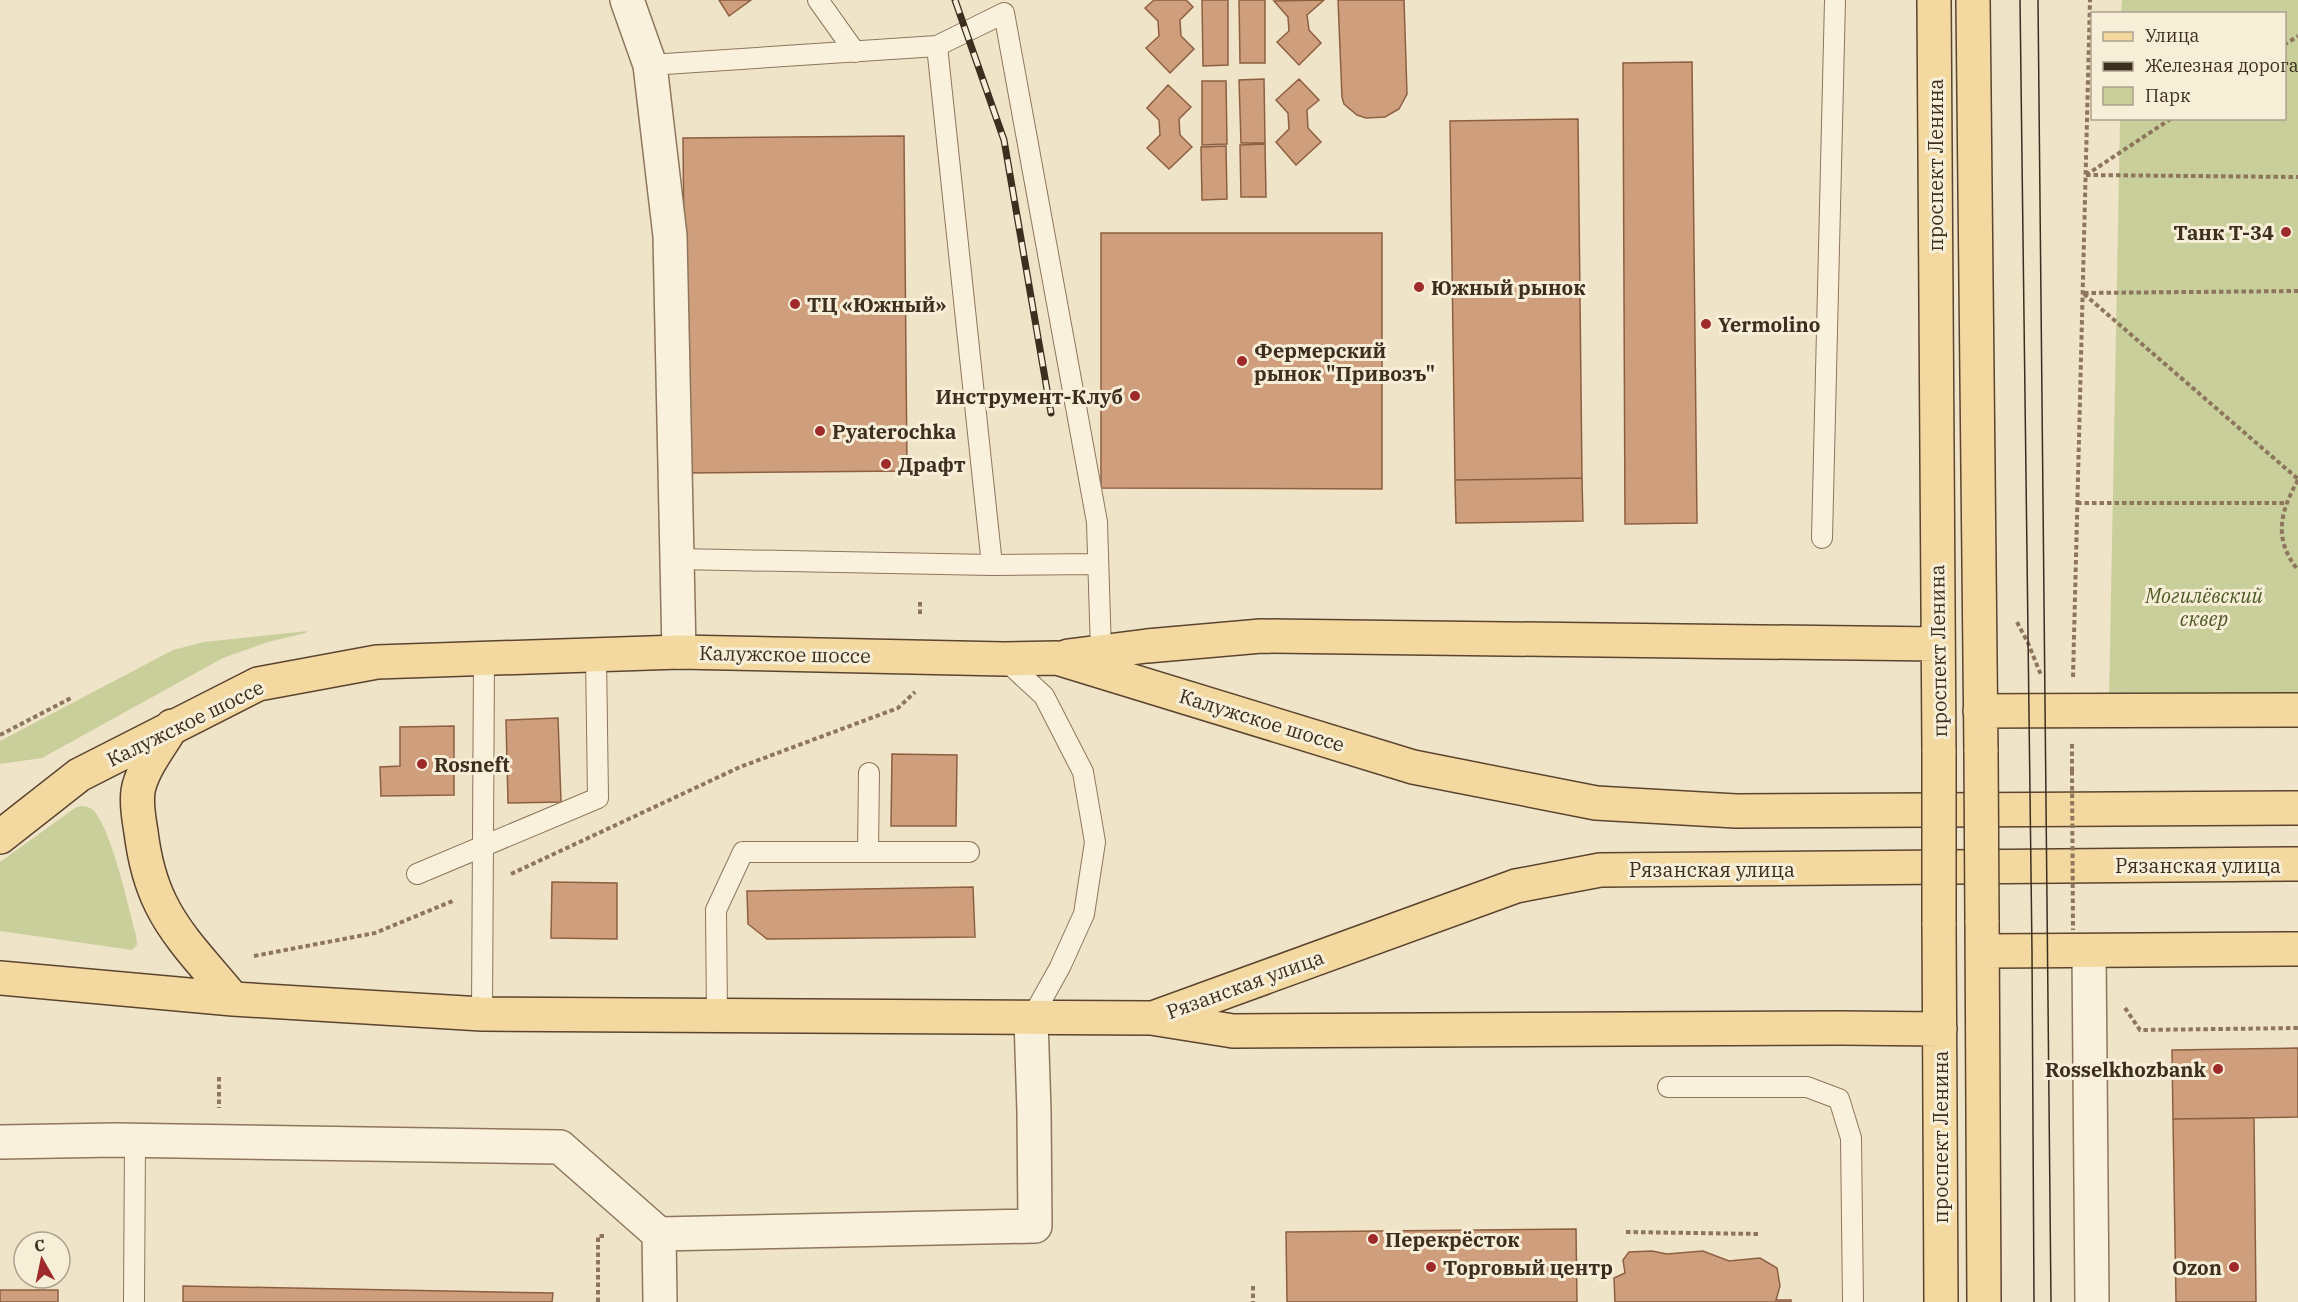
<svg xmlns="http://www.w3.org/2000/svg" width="2298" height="1302" font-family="'IBM Plex Serif',serif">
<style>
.green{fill:#c9cf9b}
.building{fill:#cf9f7d;stroke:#8d5f41;stroke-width:1.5}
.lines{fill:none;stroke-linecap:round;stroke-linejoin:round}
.lane-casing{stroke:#8d765c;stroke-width:22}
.street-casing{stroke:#8d765c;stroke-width:36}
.primary-casing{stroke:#5b4430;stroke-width:36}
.path{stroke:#8d765c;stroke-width:4;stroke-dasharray:4.5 3;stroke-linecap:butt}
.lane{stroke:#faf1dc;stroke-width:20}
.street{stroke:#faf1dc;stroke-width:33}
.primary{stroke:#f3d9a0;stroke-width:33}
.tram{stroke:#3d2e20;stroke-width:1.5}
.rail-casing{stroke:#3d2e20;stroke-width:7}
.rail{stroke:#f7eed8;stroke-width:4.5;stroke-dasharray:14;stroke-linecap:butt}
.primary-bridge-casing{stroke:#5b4430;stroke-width:36;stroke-linecap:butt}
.path-bridge{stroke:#8d765c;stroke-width:4;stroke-dasharray:4.5 3;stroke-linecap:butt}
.primary-bridge{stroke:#f3d9a0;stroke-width:33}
.poi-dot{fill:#9e2a2b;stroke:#f7eed8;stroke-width:2}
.labels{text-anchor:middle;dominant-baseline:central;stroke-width:6;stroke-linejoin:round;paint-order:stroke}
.street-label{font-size:20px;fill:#3d2e20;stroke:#f7eed8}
.poi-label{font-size:20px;font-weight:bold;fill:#3d2e20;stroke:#f7eed8;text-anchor:start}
.park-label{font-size:20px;font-style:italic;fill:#4d5a26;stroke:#f7eed8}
</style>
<rect width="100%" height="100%" fill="#f0e4c8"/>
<path class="green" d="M2122,0h176v700l-189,2 11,-583 164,-1v-104l-163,-1z
M307,631l-1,2 -38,9 -45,16 -181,100 -42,6v-23l173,-91 31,-8z
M81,806c5,0 9,1 13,5 18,20 34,95 42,124l1,10 -5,5 -132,-19v-69l75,-54z"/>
<path class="building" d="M719,0h32l-22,16z
M1154,0h32l7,7 -13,13 1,16 13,13 -24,24 -24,-25 13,-12 -1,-15 -13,-13z
M1202,0h26v65l-25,1z
M1239,0h26v63h-25z
M1324,0l-17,15 2,15 12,13 -22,22 -22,-23 12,-11 -1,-14 -14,-16z
M1338,0h66l3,94 -8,15 -14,8 -19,1 -9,-3 -13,-11 -2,-7z
M1692,62l5,461 -72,1 -2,-461z
M1264,79l1,64h-24l-2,-63z
M1299,79l20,21 -12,10 1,18 13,14 -25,23 -20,-23 13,-13 -1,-16 -12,-13z
M1202,81h24l1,63 -25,1z
M1168,85l23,22 -12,12 1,16 12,12 -23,22 -22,-21 13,-13 -1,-15 -12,-12z
M1578,119l4,359 -127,2 -5,-359z
M904,136l3,335 -221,2 -3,-335z
M1265,144l1,53h-25l-1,-52z
M1226,146l1,53 -25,1 -1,-53z
M1101,233h281v256l-281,-1z
M1582,478l1,43 -127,2 -1,-43z
M558,718l3,84 -53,1 -2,-83z
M454,726v69l-73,1 -1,-29 20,-1v-39z
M892,754l65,1 -1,71h-65z
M552,882l65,1v56l-66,-1z
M973,887l2,50 -208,2 -19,-15 -1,-33z
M2298,1048v69l-125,2 -1,-69z
M2254,1118l2,184h-80l-3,-183z
M1576,1229l1,73h-290l-1,-70z
M1652,1251l15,3 36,-3 26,10 31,-3 17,10 3,18 -4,14h15v2h-176l-1,-24 11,-5 -2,-13 6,-8z
M183,1286l370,7 -1,9h-369z
M0,1290h58v12h-58z"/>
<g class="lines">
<g class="lane-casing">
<path id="lane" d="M818,0l37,52
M937,46l55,519
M650,65l287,-19 67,-33 93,509 4,130
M1822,538l13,-538
M677,559l315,6 106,-1
M1004,659l40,37 39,76 12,70 -11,72 -24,53 -29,52
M868,851l1,-78
M417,874l181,-76 -2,-143
M482,1014l2,-356
M717,1016l-1,-106 27,-58h226
M1668,1087h139l32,12 12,39 2,164
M134,1302l1,-161"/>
</g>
<g class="street-casing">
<path id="street" d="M627,0l23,65 20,171 9,416
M2089,951l3,351
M0,1142l115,-2 445,7 99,87 376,-8 -1,-114 -3,-93
M659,1234l1,68"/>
</g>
<g class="primary-casing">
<path id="primary" d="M1934,0l5,753
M1973,0l8,752
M1068,656l79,-10 114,-10 677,8
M1980,711l318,-1
M172,726c-11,20 -30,42 -34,65 -2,14 1,28 3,41 3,24 9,50 20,72 17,35 48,65 72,95
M0,837l79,-62 179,-91 119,-22 302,-10 325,7 53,-1 356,109 183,36 140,8 562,-3
M1982,920l2,382
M1939,923l2,379
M1983,951l315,-2
M0,978l233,21 249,15 669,4 82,13 608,-3 99,1
M1153,1018l363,-132 84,-16 698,-6"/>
</g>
<path class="path" d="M2284,45l14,-9
M2086,175l212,2
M2086,175l86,-57
M2084,293l214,-2
M2084,294l214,185
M2298,480c-18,32 -25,59 0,90
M2077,503h208
M920,614v-15
M2017,622l11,21 13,32
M2073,677l17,-677
M0,735l73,-38
M2072,744v27
M511,874l229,-107 158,-59 17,-16
M254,956l121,-23 80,-33
M2125,1008l15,22 158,-2
M219,1077v31
M1626,1232l134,2
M1253,1286v16
M598,1302v-66h8"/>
<use href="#lane" class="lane"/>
<use href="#street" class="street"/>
<use href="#primary" class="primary"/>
<path class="tram" d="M2020,0l12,951 2,351
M2038,0l13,1302"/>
<g class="rail-casing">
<path id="rail" d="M955,0l49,140 47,273"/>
</g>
<use href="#rail" class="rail"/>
<g class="primary-bridge-casing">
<path id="primary-bridge" d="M1981,752l1,168
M1939,923v-170"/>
</g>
<path class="path-bridge" d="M2072,771l1,159"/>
<use href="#primary-bridge" class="primary-bridge"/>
</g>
<g class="poi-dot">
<circle cx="2286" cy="232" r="6"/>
<circle cx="1419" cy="287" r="6"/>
<circle cx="795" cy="304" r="6"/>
<circle cx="1706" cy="324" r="6"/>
<circle cx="1242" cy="361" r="6"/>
<circle cx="1135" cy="396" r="6"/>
<circle cx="820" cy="431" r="6"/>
<circle cx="886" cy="464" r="6"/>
<circle cx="422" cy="764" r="6"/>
<circle cx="2218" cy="1069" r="6"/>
<circle cx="1373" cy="1239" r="6"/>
<circle cx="1431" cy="1267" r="6"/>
<circle cx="2234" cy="1267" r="6"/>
</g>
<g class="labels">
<g class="street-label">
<text transform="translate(1935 165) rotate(-90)">проспект Ленина</text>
<text transform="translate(1938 651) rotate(-91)">проспект Ленина</text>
<text transform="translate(785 654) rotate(1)">Калужское шоссе</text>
<text transform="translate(1262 720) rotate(17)">Калужское шоссе</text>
<text transform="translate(185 723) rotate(-26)">Калужское шоссе</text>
<text x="2198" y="865">Рязанская улица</text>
<text x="1712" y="869">Рязанская улица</text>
<text transform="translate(1245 984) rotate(-20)">Рязанская улица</text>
<text transform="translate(1940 1137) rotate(-90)">проспект Ленина</text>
</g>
<g class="poi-label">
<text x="2274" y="232" text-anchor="end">Танк Т-34</text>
<text x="1431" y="287">Южный рынок</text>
<text x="807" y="304">ТЦ «Южный»</text>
<text x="1718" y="324">Yermolino</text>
<text x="1254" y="350">Фермерский<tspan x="1254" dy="23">рынок "Привозъ"</tspan></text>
<text x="1123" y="396" text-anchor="end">Инструмент-Клуб</text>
<text x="832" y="431">Pyaterochka</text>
<text x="898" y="464">Драфт</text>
<text x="434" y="764">Rosneft</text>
<text x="2206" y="1069" text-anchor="end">Rosselkhozbank</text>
<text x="1385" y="1239">Перекрёсток</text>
<text x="1443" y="1267">Торговый центр</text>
<text x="2222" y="1267" text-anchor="end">Ozon</text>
</g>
<g class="park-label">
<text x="2204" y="595">Могилёвский<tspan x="2204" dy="23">сквер</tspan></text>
</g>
</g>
<rect x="2091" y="12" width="195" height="108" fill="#f7eed8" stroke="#ada18e" stroke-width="1.5"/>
<rect x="2103" y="32" width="30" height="9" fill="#f3d9a0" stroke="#ada18e" stroke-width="1.5"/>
<text x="2145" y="42" font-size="18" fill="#3d2e20">Улица</text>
<rect x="2103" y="62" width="30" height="9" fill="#3d2e20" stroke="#ada18e" stroke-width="1.5"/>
<text x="2145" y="72" font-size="18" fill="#3d2e20">Железная дорога</text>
<rect x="2103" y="87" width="30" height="18" fill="#c9cf9b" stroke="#ada18e" stroke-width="1.5"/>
<text x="2145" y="102" font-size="18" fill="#3d2e20">Парк</text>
<g transform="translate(42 1260) rotate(351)"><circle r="28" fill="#f7eed8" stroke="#ada18e" stroke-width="1.5"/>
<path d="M0-4.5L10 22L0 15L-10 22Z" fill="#9e2a2b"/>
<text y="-9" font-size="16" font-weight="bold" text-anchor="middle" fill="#3d2e20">С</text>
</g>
</svg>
